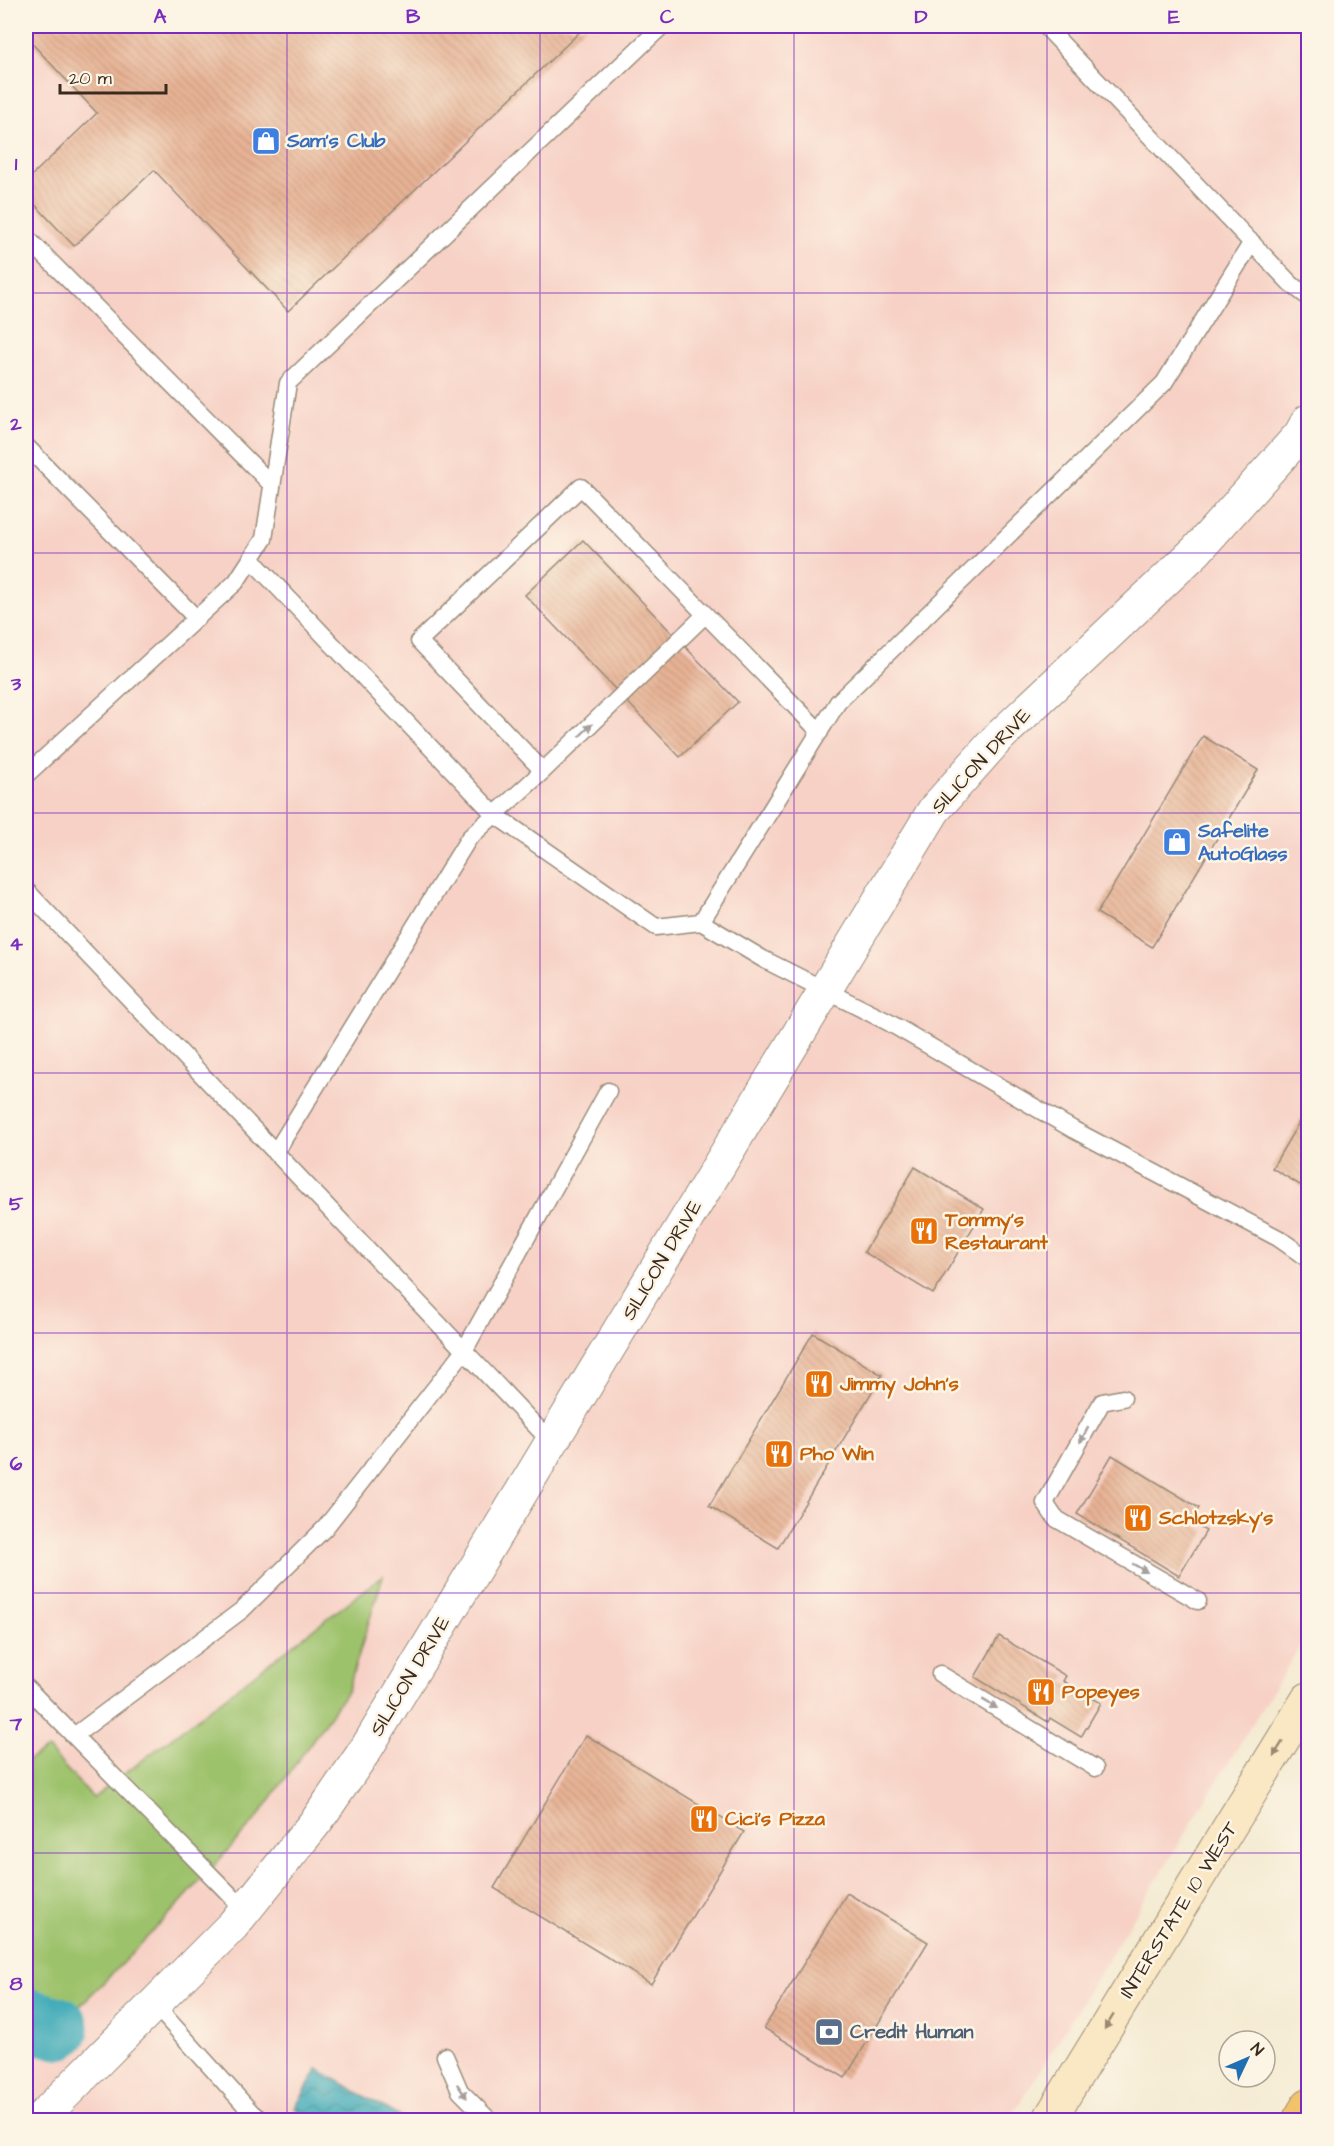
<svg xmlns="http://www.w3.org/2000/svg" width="1334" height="2146" font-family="'Architects Daughter',sans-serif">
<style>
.built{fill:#f7d1c6}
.grass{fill:#9dc26c;stroke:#6c7645;stroke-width:1.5}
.water{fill:url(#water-waves);stroke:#3a6a6b;stroke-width:1.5}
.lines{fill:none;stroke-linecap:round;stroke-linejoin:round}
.river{stroke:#3aa9b8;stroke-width:63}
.building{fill:url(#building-back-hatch)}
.service-casing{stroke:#988a78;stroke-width:19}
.minor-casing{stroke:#988a78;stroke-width:35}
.secondary-casing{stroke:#988a78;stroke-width:35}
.motorway-casing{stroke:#988a78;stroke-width:35}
.service{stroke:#fff;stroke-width:16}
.minor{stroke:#fff;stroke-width:33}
.secondary{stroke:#fae7c3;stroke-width:33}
.motorway{stroke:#f2c36a;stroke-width:33}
.oneway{fill:#a79f9a}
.oneway2{fill:#9a8870}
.grid{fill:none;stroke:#7b2cbf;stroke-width:1.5;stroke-opacity:0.55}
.labels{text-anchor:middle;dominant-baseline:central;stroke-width:5;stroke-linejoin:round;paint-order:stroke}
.shop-label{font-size:20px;font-weight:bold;fill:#366cbe;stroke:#fcf5e5;text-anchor:start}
.street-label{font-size:20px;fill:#3b2a1e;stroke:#fcf5e5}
.food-label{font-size:20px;font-weight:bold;fill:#c56008;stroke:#fcf5e5;text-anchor:start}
.service-label{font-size:20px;font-weight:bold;fill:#4e5e75;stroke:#fcf5e5;text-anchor:start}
.neatline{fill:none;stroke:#7b2cbf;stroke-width:2}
.grid-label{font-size:20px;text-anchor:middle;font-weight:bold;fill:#7b2cbf}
</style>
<defs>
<pattern id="water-waves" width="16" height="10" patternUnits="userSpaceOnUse" patternTransform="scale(1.5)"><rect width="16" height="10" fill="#3aa9b8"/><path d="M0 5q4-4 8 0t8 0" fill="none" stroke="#328a95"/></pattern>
<pattern id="building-back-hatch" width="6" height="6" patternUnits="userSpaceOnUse" patternTransform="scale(1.5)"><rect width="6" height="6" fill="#e7b294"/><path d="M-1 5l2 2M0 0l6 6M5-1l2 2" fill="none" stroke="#c7997f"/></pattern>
</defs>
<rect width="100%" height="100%" fill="#fcf5e5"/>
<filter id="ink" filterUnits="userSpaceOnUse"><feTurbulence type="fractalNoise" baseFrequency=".0167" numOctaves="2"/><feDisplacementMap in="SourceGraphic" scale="12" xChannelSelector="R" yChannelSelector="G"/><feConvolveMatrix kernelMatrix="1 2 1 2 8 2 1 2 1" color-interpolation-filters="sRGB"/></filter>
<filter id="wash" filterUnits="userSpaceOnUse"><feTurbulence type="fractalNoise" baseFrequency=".008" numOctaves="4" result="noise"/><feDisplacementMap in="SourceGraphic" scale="24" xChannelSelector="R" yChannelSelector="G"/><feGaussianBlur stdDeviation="1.35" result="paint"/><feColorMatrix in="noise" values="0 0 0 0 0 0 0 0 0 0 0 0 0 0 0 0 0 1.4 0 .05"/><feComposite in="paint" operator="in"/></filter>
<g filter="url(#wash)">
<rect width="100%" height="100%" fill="#f4ead1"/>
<path class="built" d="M26,26h1282v1607l-295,481 -7,6h-980z"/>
<path class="grass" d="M383,1576l-35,114 -90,127 -76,84 -74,77 -82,80v-297l22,-12 45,49z"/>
<path class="water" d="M318,2069l87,51h-90l-20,-12z"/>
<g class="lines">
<path class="river" d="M26,2019l32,9"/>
</g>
<g id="blocks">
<path class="building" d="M26,26h560l-298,285 -134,-141 -80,76 -48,-51v-14l71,-68 -71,-76z
M583,540l155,162 -58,55 -155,-162z
M1203,736l55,34 -106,177 -55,-34z
M1308,1107v83l-36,-22z
M915,1167l69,42 -51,85 -69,-42z
M813,1333l69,42 -104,173 -69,-42z
M1112,1455l87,53 -9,14 16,9 -27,45 -102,-62z
M999,1636l67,40 -3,5 38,22 -20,34 -31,-19 -2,4 -73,-45z
M586,1735l158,97 -93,152 -157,-96z
M847,1893l81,49 -83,136 -81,-50z"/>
</g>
</g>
<g filter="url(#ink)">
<use href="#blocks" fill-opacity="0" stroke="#988a78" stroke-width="1.5"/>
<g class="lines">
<g class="service-casing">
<path id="service" d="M1045,26l246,258 17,13
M26,237l246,248
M26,446l170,172
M251,559l244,256 161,112 45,-5 62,37 125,63 186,108 204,108 30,21
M543,771l162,-156
M26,775l210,-193 28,-43 24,-156 374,-357
M26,890l526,553
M701,922l137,-220 326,-319 88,-141
M275,1153l194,-315 74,-67 -124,-130 162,-154 239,245
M1123,1398l-21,4 -57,101 10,15 143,83
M940,1674l155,94
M26,1687l219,223
M74,1736l168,-126 83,-82 139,-177 144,-260
M154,2004l98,109 9,7
M445,2056l15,35 29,29"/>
</g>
<g class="minor-casing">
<path id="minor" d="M39,2120l194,-195 85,-106 48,-70 568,-939 63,-71 199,-188 104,-116 8,-14"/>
</g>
<g class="secondary-casing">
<path id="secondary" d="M1049,2120l259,-421"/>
</g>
<g class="motorway-casing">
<path id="motorway" d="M1299,2120l9,-15"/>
</g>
<use href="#service" class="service"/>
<use href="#minor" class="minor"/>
<use href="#secondary" class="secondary"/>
<use href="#motorway" class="motorway"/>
</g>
<defs><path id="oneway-solid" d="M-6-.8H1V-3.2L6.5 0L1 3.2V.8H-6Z" transform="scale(1.5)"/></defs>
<g class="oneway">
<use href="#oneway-solid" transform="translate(586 730) rotate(-44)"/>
<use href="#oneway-solid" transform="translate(1084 1435) rotate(119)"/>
<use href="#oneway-solid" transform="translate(1140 1568) rotate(30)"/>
<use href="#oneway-solid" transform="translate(990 1704) rotate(31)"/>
<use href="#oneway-solid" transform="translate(462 2091) rotate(55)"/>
</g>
<g class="oneway2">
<use href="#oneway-solid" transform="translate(1278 1749) rotate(122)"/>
<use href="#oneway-solid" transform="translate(1109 2022) rotate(122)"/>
</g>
</g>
<path class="grid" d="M287,26v2094M540,26v2094M794,26v2094M1047,26v2094M26,293h1282M26,553h1282M26,813h1282M26,1073h1282M26,1333h1282M26,1593h1282M26,1853h1282"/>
<defs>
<g id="shop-square" transform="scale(1.5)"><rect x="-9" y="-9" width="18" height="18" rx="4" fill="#3f7fe0" stroke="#fcf5e5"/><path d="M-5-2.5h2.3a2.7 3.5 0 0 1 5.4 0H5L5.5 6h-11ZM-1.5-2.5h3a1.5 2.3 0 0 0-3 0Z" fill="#fff"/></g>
<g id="restaurant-square" transform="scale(1.5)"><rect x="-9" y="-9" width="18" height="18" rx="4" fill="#e8710a" stroke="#fcf5e5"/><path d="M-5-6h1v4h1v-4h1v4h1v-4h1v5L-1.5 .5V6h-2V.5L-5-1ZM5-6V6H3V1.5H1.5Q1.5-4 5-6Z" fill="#fff"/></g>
<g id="bank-square" transform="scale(1.5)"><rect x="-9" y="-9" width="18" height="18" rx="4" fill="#5c6f8a" stroke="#fcf5e5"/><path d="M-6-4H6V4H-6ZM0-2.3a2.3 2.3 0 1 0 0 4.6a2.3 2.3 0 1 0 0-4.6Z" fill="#fff"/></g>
</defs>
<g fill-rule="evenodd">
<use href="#shop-square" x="266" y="141"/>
<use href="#shop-square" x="1177" y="842"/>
<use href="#restaurant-square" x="924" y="1231"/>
<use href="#restaurant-square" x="819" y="1384"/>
<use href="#restaurant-square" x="779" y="1454"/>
<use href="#restaurant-square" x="1138" y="1518"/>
<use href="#restaurant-square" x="1041" y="1692"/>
<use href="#restaurant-square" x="704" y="1819"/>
<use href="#bank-square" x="829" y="2032"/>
</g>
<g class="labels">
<g class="shop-label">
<text x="287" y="141">Sam's Club</text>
<text x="1198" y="831">Safelite<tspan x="1198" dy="23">AutoGlass</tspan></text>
</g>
<g class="street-label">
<text transform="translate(981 761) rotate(-47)">SILICON DRIVE</text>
<text transform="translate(662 1260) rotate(-59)">SILICON DRIVE</text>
<text transform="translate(410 1676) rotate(-59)">SILICON DRIVE</text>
<text transform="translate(1179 1910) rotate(-58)">INTERSTATE 10 WEST</text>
</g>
<g class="food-label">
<text x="945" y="1220">Tommy's<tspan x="945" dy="23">Restaurant</tspan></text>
<text x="840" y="1384">Jimmy John's</text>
<text x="800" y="1454">Pho Win</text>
<text x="1159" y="1518">Schlotzsky's</text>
<text x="1062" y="1692">Popeyes</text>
<text x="725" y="1819">Cici's Pizza</text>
</g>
<g class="service-label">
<text x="850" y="2032">Credit Human</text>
</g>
</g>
<rect width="1334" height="2146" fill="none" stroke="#fcf5e5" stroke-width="66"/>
<g transform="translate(1247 2059) rotate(46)"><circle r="28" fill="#fcf5e5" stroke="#afa495" stroke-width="1.5"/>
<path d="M0-4.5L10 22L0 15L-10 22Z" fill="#1f6fb2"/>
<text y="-9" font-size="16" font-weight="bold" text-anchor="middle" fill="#3b2a1e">N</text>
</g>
<path d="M60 84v9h106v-9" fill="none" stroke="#3b2a1e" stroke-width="3"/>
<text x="69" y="84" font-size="18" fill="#3b2a1e" stroke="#fcf5e5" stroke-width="4.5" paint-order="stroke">20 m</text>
<rect x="33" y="33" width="1268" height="2080" class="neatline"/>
<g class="grid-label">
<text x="160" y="23">A</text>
<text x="413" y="23">B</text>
<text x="667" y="23">C</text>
<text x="921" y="23">D</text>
<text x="1174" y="23">E</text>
<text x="16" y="170">1</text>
<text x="16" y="430">2</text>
<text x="16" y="690">3</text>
<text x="16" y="950">4</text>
<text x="16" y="1210">5</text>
<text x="16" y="1470">6</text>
<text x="16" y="1730">7</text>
<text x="16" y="1990">8</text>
</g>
</svg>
